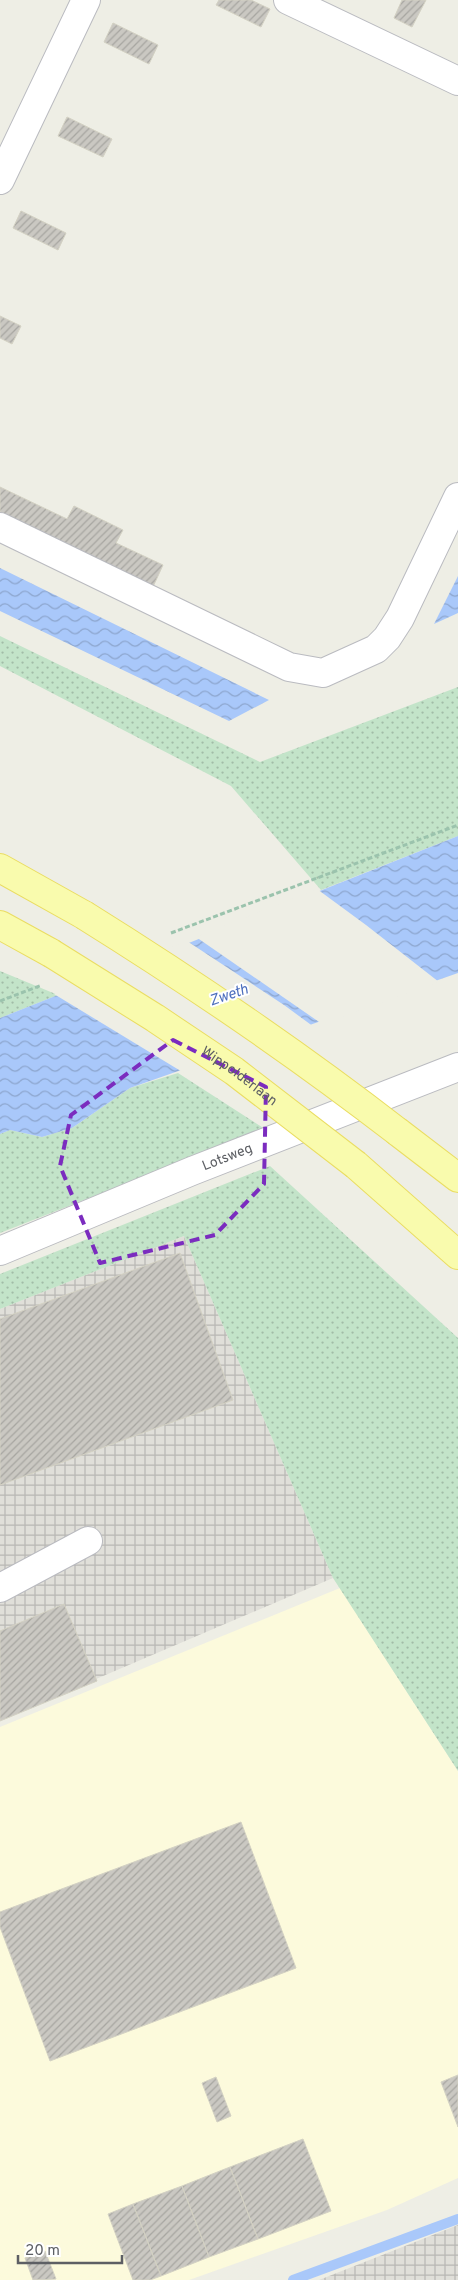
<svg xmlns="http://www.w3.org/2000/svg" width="458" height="2280" font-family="Overpass,sans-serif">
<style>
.commercial{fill:#fcfadc}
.industrial{fill:url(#industrial-grid)}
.grass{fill:url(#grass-dots)}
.water{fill:url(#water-waves)}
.pier{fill:#eeeee5}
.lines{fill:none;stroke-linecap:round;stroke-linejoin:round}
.stream{stroke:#a9c8fa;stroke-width:10}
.building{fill:url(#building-hatch);stroke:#d3d1c3}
.minor-casing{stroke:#babbc0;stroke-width:30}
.major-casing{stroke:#eadd62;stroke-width:30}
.path{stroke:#9bc3ad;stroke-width:3;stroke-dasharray:5 2.5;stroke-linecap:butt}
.minor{stroke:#fff;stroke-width:28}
.major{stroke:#f9fbad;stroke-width:28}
.major-bridge-casing{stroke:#eadd62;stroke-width:30;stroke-linecap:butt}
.major-bridge{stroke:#f9fbad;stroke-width:28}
.marked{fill:none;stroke:#7b2cbf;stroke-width:4;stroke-dasharray:10 6;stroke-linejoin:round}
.labels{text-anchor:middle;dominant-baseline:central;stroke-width:4;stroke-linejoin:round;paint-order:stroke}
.street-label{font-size:14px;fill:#5d5f64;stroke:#fff}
.water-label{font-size:15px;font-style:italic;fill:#4c6ebd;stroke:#fff}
</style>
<defs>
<pattern id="industrial-grid" width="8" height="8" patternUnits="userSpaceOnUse" patternTransform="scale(1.25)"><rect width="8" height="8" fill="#e0dfd9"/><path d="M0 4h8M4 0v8" fill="none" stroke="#b9b8b4"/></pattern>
<pattern id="grass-dots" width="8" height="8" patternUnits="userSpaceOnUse" patternTransform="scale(1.25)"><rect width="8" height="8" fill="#c3e4c9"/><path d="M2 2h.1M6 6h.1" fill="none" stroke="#a2bca7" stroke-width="1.8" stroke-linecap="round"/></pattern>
<pattern id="water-waves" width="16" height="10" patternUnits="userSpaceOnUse" patternTransform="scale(1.25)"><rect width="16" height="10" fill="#a9c8fa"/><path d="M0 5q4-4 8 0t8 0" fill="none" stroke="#8da6ce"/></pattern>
<pattern id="building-hatch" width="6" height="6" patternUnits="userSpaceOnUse" patternTransform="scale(1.25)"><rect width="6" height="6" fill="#cac8c2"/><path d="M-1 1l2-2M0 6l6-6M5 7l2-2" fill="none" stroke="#a7a6a1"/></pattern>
</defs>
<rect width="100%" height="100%" fill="#eeeee5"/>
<path class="commercial" d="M340,1588l118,183v407l-71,32 -198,70h-189v-553z"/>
<path class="industrial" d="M184,1236l149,342 -333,142v-411z
M458,2225v55h-139z"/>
<path class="grass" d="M0,636l260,126 198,-75v149l-137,54 -90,-104 -231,-120z
M0,971l58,24 -58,23z
M178,1073l87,56 -265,104v-99l10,-4 32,7 30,-9 58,-40z
M270,1166l188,172v433l-125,-193 -149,-342 -184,73v-35z"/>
<path class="water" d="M0,568l269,132 -40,21 -229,-110z
M458,576v37l-24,11z
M458,836v137l-328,115 -58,40 -30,9 -32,-7 -10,4v-116z"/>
<path class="pier" d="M317,889l49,36 73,57 -117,42 -126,-87z
M187,941l97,64 30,22 -130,46 -130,-79z"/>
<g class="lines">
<path class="stream" d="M293,2280l165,-61"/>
</g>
<path class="building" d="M219,0h32l19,9 -9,18 -45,-22z
M402,0h24l-14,27 -18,-9z
M113,23l45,22 -9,19 -45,-22z
M67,117l45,22 -9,18 -45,-21z
M21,211l45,22 -8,17 -45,-22z
M0,316l21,10 -9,18 -12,-6z
M0,487l67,32 7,-13 49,24 -7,13 47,22 -11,24 -152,-74z
M180,1253l53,147 -233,85v-166z
M64,1604l33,77 -97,40v-90z
M241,1822l55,146 -246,93 -50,-134v-15z
M458,2075v52l-17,-45z
M216,2077l15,39 -14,6 -15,-39z
M303,2139l28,72 -73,28 -28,-72z
M230,2167l28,72 -49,18 -27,-71z
M182,2186l27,71 -48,19 -28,-72z
M133,2204l28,72 -11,4h-17l-25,-66z
M45,2251l11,28 -23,1 -8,-22z"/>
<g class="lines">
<g class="minor-casing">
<g id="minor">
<path d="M288,0l170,81"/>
<path d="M0,180l86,-180"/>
<path d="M0,527l289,140 34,6 53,-24 11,-11 13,-20 58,-121"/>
<path id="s1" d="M0,1251l192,-80 266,-104"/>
<path d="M0,1588l88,-47"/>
</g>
</g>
<g class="major-casing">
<path id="major" d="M0,868l84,47
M0,925l51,28
M398,1132l60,46
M356,1165l102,90"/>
</g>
<path class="path" d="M171,933l287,-108
M0,1001l42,-16"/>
<use href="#minor" class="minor"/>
<use href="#major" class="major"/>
<g class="major-bridge-casing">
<g id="major-bridge">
<path d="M84,915c109,68 212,138 314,217"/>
<path id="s2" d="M51,953l104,65 79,53 122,94"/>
</g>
</g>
<use href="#major-bridge" class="major-bridge"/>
</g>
<path class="marked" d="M173,1040l93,47 -2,97 -49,51 -115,28 -40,-97 11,-51z"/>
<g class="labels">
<g class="street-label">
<text stroke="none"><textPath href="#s2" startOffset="225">Wippolderlaan</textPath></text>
<text stroke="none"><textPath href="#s1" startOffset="246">Lotsweg</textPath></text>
</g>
<g class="water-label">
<text transform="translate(229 996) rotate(-19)">Zweth</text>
</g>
</g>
<path d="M18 2255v8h104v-8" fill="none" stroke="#5d5f64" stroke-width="2.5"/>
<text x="25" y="2255" font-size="15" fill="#5d5f64" stroke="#ffffff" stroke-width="4" paint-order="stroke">20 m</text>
</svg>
